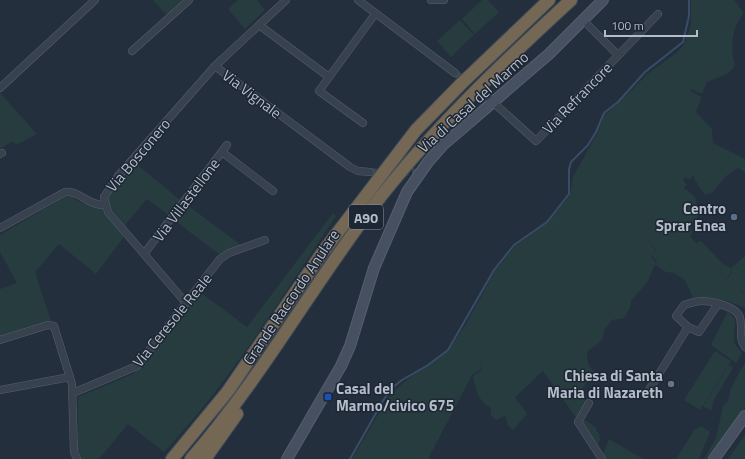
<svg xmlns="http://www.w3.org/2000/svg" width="745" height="459" font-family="'Titillium Web',sans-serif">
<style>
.green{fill:#263c3f}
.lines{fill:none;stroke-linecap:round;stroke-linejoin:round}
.stream{stroke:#394c67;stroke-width:2}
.street-tunnel{stroke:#3a4453;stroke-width:7;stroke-dasharray:7 3.5;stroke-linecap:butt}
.street-casing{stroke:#565f6c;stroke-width:8}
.secondary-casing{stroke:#565f6c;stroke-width:12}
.highway-casing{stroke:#434c59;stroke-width:14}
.street{stroke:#38414e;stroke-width:7}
.secondary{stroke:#465061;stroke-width:10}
.highway{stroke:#746855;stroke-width:12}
.service-dot{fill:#5c6f8a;stroke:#1d2633;stroke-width:1.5}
.worship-dot{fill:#6b7280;stroke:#1d2633;stroke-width:1.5}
.transit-dot{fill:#1a4fb4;stroke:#1d2633;stroke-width:1.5}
.labels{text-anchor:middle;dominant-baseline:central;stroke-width:3;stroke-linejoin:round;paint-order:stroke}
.shield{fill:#1d2633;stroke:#878f9c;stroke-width:1}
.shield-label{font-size:14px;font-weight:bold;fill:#b4bcc9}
.street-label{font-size:15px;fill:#b4bcc9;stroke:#1d2633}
.poi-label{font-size:15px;font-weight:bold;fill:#b4bcc9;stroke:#1d2633;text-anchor:end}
</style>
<rect width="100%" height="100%" fill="#242f3e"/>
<path class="green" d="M153,0h33l-19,16z
M238,0h19l8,10 -20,19 -17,-20z
M482,0h6l11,12 -24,22 -13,-15z
M691,0h43l10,13c-13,17 -14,33 -9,53l-8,8 -20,8 -5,12 -11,-5 -1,2 12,6 -6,15 16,17 1,14 32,16v13l-7,-4 -12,8 -13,16 -8,3 -11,-16 1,-4 -6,4 -4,-2 -2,3 4,5 -3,2 1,3h2l8,7 2,8 -4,4 6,6 -8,8 -3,-2 4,11 -2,4 6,7 5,-2 22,23 8,4v4l-6,10 3,4 -3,-4 6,-8 1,-7 2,-2 10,8 -9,-8 10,-9v38l-10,-8 10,9v13c-16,-7 -35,-13 -52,-10l-8,-18 -11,-7 -8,-1 -11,-7 2,-4 -5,-5 5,-5 -13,-16 12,16 -5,6 5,5 -8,19 -17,20 -1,7 -6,10 -12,2 -8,10c1,12 -8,14 -16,21 -2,8 -1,14 6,20l-13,20 6,5 -2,3 2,4 -10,16 -34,-48 -28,26 12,17 -14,16 -5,-5 -3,-9 -9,4 -5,-4 -1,-9c-13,-7 -14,-18 -17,-31l9,-6v-8l-2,2h2l-1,5 -9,6 -44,84h-76l34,-58 9,-11 19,-16 35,-24 17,-26 29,-53 20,-25 32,-23 23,-28 3,-18 25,-45 6,-16 28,-26 14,-15 29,-21 8,-8 8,-21z
M460,20l14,15 -23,22 -14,-16z
M0,93l37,41 -21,11 -3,-4 -13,8z
M134,162l47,39 -11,15 -23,-17 -22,26 -16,-19 -3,-9z
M68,195l9,6 27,9 20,27 -28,37 -37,-30 -24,28 16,49 -51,16v-48l17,-6 -17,-31v-17z
M186,204l55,41 -21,10 -46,-35z
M333,213l3,3c-54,80 -105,165 -172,236l-36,-28 -29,35h-18l-3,-7v-55l55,-23 9,-9 58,-73 47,35z
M728,311l7,8 -1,24 8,10 -6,10 -25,-18z
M715,351l16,10 -31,49 -16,-10z
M745,362v46l-33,51h-8l12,-21 7,-32 5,-5 3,-13z
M729,365l4,3 -19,32 -3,11 -8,-5z
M582,418l15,10 -1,3 3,2 1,7 -3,7 -15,-23z
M701,426l9,6 -11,27h-23l19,-30z
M745,435v24h-17z
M609,439l34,20h-39l-2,-3z"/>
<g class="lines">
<path class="stream" d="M350,459l34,-60 8,-11 10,-8 26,-15 20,-15 46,-80 20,-25 33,-23 22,-28v-25l2,-7 17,-17 8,-13 8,-19 14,-11 27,-30 38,-30 6,-26v-16"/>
<path class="street-tunnel" d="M455,73l30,22
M370,172h50"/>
<g class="street-casing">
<path id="street" d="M286,0l-71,66 135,101 8,4 12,1
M358,0l97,73
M431,0h13
M583,20l35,35
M259,25l70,52
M132,51l57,-51
M0,88l95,-88
M485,95l51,46 122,-127
M363,123l-44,-32 56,-77
M222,152l51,39
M0,154l2,-1
M0,228l65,-36c13,-2 24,14 40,13
M144,254l83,-109
M186,303l-78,-91 -4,-15 14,-21 97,-110
M688,327l11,5 19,-28
M0,340l48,-15 6,1 18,58 2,68 3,7
M0,390l70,-13
M649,390l39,-63 -12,-11 8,-11c6,-2 12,-4 18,-4 10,0 36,6 38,17 3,10 -2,20 5,29
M73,393l64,-27 83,-107 9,-6 36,-13
M589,403l-11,19 24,37"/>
</g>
<g class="secondary-casing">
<path id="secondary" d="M287,459l54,-93 9,-20 24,-78 33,-76 21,-30 15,-17 106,-91 54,-54
M714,459l31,-43"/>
</g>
<g class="highway-casing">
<path id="highway" d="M172,459l56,-68 94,-138 94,-123 46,-47 87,-83
M191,459c68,-78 118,-168 180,-250 59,-77 128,-143 200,-209
M205,459l32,-45"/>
</g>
<use href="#street" class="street"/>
<use href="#secondary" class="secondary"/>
<use href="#highway" class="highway"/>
</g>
<circle class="service-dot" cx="734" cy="217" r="4"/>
<circle class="worship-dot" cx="671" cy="384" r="4"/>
<rect class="transit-dot" x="324" y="393" width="8" height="8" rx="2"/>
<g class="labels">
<rect class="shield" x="349" y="205" width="34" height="24" rx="3"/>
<g class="shield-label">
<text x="366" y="217">A90</text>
</g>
<g class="street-label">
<text transform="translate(252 94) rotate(37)">Via Vignale</text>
<text transform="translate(577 98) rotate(-46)">Via Refrancore</text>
<text transform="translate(473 102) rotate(-42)">Via di Casal del Marmo</text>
<text transform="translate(138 155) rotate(-50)">Via Bosconero</text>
<text transform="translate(186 200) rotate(-53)">Via Villastellone</text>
<text transform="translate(291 297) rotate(-56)">Grande Raccordo Anulare</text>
<text transform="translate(172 320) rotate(-51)">Via Ceresole Reale</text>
</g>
<g class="poi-label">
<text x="726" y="208">Centro<tspan x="726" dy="17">Sprar Enea</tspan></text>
<text x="663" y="375">Chiesa di Santa<tspan x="663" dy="17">Maria di Nazareth</tspan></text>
<text x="336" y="388" text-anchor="start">Casal del<tspan x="336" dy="17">Marmo/civico 675</tspan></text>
</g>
</g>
<path d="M605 30v6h92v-6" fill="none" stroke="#b4bcc9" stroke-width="2"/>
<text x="611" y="30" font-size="12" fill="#b4bcc9" stroke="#1d2633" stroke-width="3" paint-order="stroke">100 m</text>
</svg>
